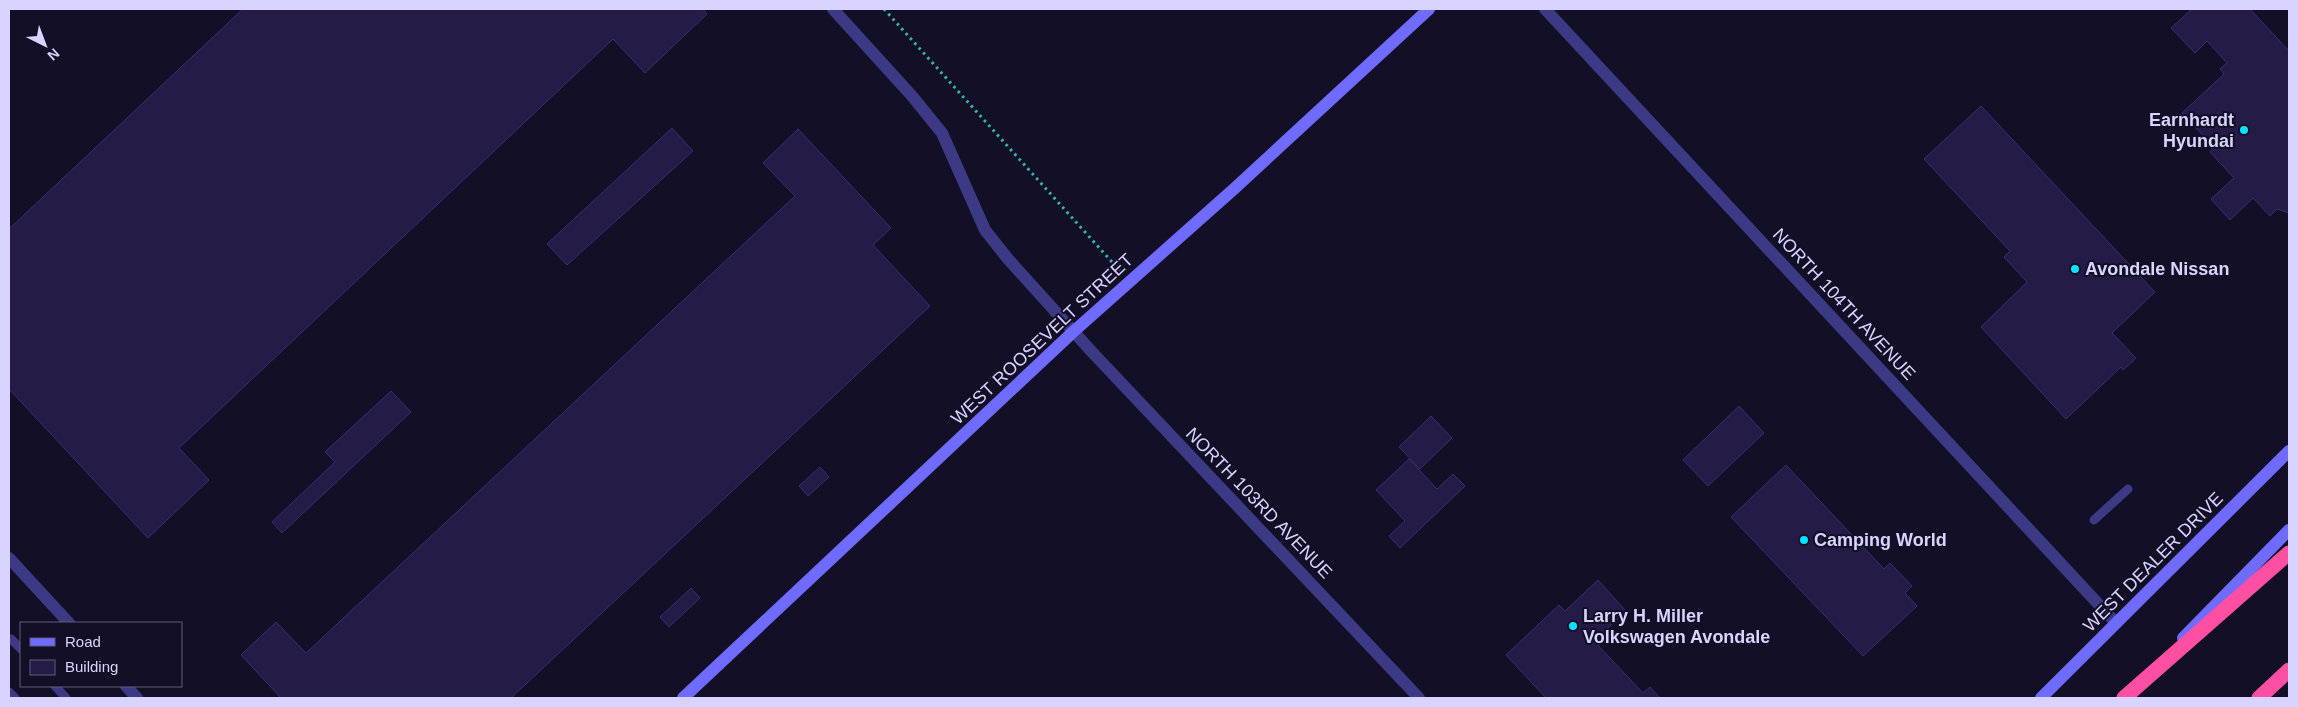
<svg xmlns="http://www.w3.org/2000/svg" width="2298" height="707" font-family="Arial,sans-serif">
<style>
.building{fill:#241b47;stroke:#3b2d73}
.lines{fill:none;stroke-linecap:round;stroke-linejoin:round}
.path{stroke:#2fb8b0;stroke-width:3;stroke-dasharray:2.5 4;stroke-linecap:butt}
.lane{stroke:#3d3a85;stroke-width:9}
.street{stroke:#3d3a85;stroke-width:12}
.secondary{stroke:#6f6bff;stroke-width:12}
.highway{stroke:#ff4fa3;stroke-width:15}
.poi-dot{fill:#00e5ff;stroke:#130f26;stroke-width:2}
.labels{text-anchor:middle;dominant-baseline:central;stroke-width:4;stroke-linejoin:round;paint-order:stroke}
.poi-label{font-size:18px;font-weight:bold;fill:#d9d4ff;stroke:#130f26;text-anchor:start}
.street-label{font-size:18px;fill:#d9d4ff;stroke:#130f26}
</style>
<rect width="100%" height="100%" fill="#130f26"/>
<path class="building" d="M243,9h460l4,5 -62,59 -32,-34 -434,409 30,32 -61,58 -139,-149v-160z
M2192,9h58l39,42v162l-12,-4 -7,7 -17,-18 -23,22 -19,-21 23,-21 -24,-26 4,-5 -32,-34 42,-39 -4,-5 7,-6 -20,-22 -12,12 -24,-25z
M1981,106l174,186 -43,41 24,25 -13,12 -2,-3 -55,52 -85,-92 46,-45 -23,-25 6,-6 -86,-92z
M672,128l21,23 -126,114 -20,-21z
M798,129l93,99 -18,17 57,61 -419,392h-230l-40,-43 35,-33 30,31 489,-457 -32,-33z
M391,391l20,21 -129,121 -10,-11 63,-60 -10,-10z
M1739,406l25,27 -56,53 -25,-26z
M1431,416l21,22 -32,31 -21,-22z
M1409,459l28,30 16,-15 12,12 -65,62 -11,-12 16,-15 -29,-31z
M1786,465l98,104 6,-6 22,23 -7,7 12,13 -54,50 -132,-139z
M820,467l9,10 -21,19 -9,-10z
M1598,580l28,31 -32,30 49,52 7,-6 10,11h-114l-40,-43 53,-50 6,6z
M691,588l9,10 -31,29 -9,-10z"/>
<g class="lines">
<path class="path" d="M884,9l237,263"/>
<path class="lane" d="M2094,520l34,-31
M11,639l10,10
M55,686l11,12
M9,692l6,6"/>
<path class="street" d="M833,9l79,87 30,37 43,97 23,29 84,93 327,346
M1545,9l571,614
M9,558l60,65
M126,686l11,12"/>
<path class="secondary" d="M2183,638l106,-108
M683,698l390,-366 162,-144 194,-179
M2041,698l248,-247"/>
<path class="highway" d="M2124,698l165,-145
M2259,698l30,-28"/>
</g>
<g class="poi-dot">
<circle cx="2244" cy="130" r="5"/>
<circle cx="2075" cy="269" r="5"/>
<circle cx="1804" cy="540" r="5"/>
<circle cx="1573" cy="626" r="5"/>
</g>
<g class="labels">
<g class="poi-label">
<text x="2234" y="120" text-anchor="end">Earnhardt<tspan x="2234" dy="21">Hyundai</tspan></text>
<text x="2085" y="269">Avondale Nissan</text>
<text x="1814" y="540">Camping World</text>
<text x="1583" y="616">Larry H. Miller<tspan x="1583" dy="21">Volkswagen Avondale</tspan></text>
</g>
<g class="street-label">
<text transform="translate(1844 304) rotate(47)">NORTH 104TH AVENUE</text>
<text transform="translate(1042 339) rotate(-43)">WEST ROOSEVELT STREET</text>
<text transform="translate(1259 503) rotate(46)">NORTH 103RD AVENUE</text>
<text transform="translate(2153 562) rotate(-45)">WEST DEALER DRIVE</text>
</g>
</g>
<rect width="2298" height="707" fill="none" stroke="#d9d4ff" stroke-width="20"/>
<rect x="20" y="622" width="162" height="65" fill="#130f26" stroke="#625e7d"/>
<rect x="30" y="638" width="25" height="8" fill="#6f6bff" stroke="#625e7d"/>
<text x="65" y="647" font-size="15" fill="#d9d4ff">Road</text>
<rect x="30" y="660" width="25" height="15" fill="#241b47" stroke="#625e7d"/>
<text x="65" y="672" font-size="15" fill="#d9d4ff">Building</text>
<g transform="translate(45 45) rotate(138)" stroke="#130f26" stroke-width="4" paint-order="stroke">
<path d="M0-4L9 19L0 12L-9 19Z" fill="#d9d4ff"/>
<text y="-8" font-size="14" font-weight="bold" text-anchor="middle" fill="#d9d4ff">N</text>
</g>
</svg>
